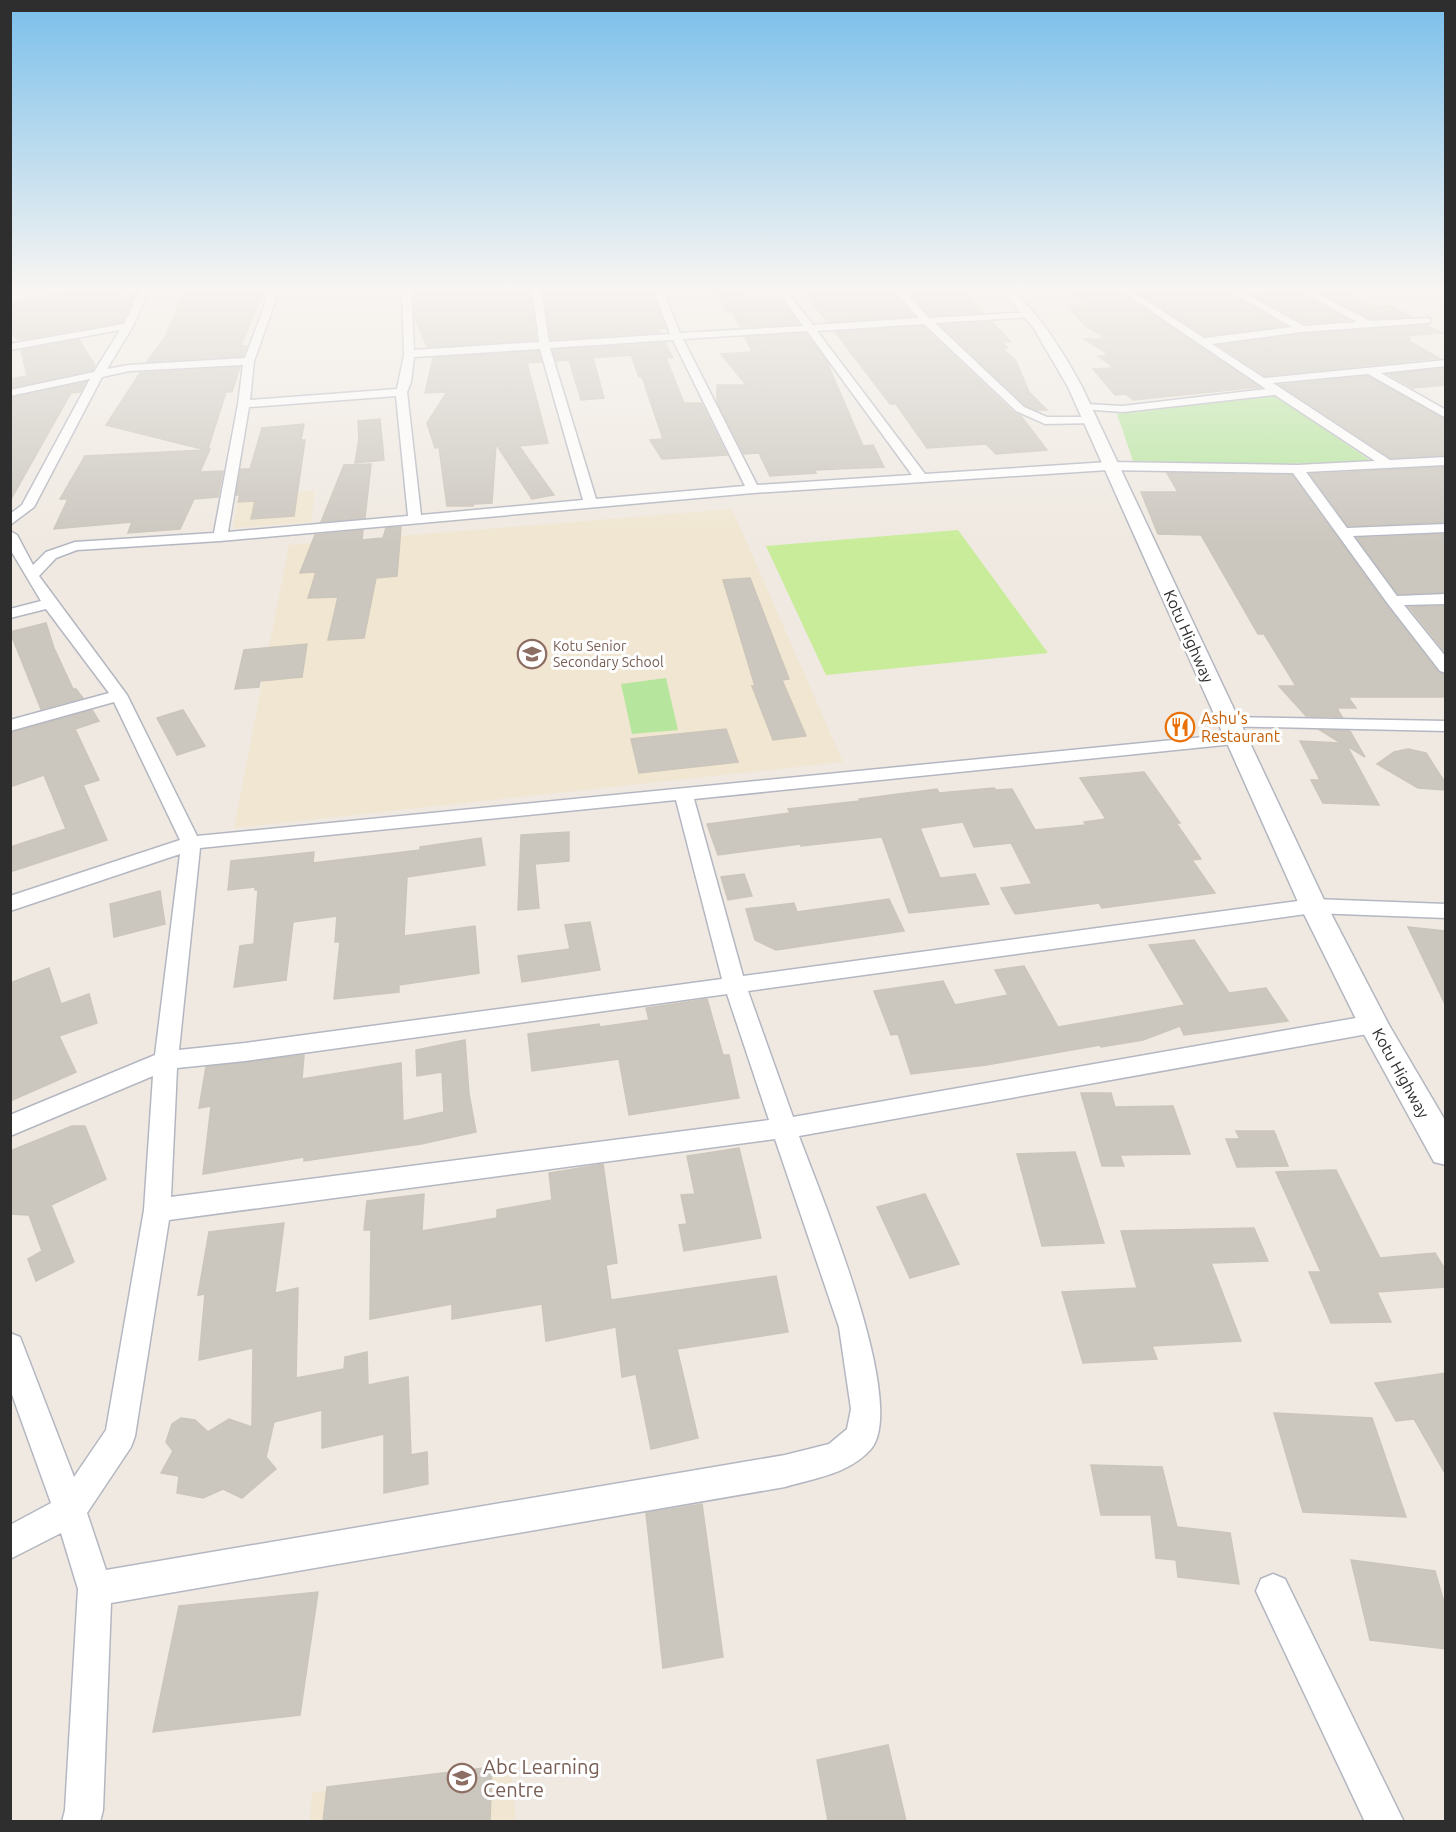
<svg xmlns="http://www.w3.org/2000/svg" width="1456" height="1832" font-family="Ubuntu,sans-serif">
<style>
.education{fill:#f0e6d1}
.green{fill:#b6e59e}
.pitch{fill:#c9ec9a}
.building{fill:#cbc7bf;stroke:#cbc5ba;stroke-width:1.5}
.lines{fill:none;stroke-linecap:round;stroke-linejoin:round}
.minor-casing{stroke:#b4b7c1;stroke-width:3}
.tertiary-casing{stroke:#b4b7c1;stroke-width:3}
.minor{fill:#fff;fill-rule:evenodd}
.tertiary{fill:#fff;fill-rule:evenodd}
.labels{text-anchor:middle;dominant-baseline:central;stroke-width:6;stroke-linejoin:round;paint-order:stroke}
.far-education-label{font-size:14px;fill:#785e54;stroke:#fff;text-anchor:start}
.street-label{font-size:16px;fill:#2e2e2e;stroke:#fff}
.food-label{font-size:16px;fill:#c56008;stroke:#fff;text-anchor:start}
.near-education-label{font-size:20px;fill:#785e54;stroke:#fff;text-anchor:start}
</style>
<rect width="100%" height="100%" fill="#efe9e1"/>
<path class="education" d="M315,490l-4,32 -78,6 6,-32z
M732,509l111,253 -609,66 55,-283z
M510,1763l6,58 -206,1 2,-29z"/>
<path class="green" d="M1272,393l99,68 -87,3 -151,-3 -16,-47z
M666,678l12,52 -46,4 -11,-50z"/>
<path class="pitch" d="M958,530l90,123 -222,22 -60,-129z"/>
<path class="building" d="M107,288h6l8,9 14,-2 -13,27 -103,18 -9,-7v-28z
M186,288h79l-24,58h6l-4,10 -96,6 18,-25z
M431,288h99l6,52 -109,7 -12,-28 -2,-28 17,-1z
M543,288h97l2,4h10l13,36 -8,1 2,3 -108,8z
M712,288h30l6,9h5l3,4 25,-2 18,25 -59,3 -8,-16 -4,1z
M801,288h83l4,4h4l22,24 -87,6z
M1066,288h49l145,99 -127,13 -7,-6 -11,1 -22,-26 21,-1 -16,-12 11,-1 -25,-16h23l-23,-14 -17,-20h19z
M1131,288h91l63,38 -80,10z
M1334,288l41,19 15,-1 21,11 -41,2 -57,-30z
M960,289l23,24 -53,3 -23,-25z
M1290,290h5l54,30 -44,4 -51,-28 31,-3z
M992,322l19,20h-9l6,6 -5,1 13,12 13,31 18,18h-10l-12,-5 -85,-80z
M1427,325l15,8 -38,3 7,3h-5l33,19 -174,18 -47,-31 84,-11z
M923,326l91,87 7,3 26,34 -51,4 -10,-10 -59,4 -31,-44h-6l-55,-72z
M806,333l21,29 36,84 10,-1 11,22 -70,3 2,3 -46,3 -11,-23 -15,1 -27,-52v-17h29l-25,-31 31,-2 -7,-15z
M79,340l16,25 -2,5 -83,18v-9l17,-3 -6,-26z
M665,343l8,15h-7l18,45h17l26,52 -65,4 -12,-19 13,-1 -21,-62h-3l-8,-22 -38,3 11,40 -23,2 -12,-40 -13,1 -3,-11z
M538,351l3,11 -14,1 21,80 -29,3 35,49 -22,4 -36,-55 -4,59 -18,1 -1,2h-26l-8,-59 -4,1 -8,-25 20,-31 -22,1 8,-35z
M240,367l-8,25h-6l-18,57h2l-10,23 23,-1 -5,26 -24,2 -14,30 -52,4 4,-11 -78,7 14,-30h-8l25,-43 121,-6 -100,-25 34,-52z
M1446,368v17l-33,3 -25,-14z
M1368,376l78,44v35l-55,3 -111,-73z
M86,382l-6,10 -9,1 -61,108v-103z
M380,419l4,41 -29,3 4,-25 -1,-17z
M304,424l-3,16h4l-11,76 -43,3 4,-18 -17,1 2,-7h-4l5,-26h9l12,-41z
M371,464l-6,54 -44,4 23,-57z
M1446,467v55l-98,4 -38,-52z
M1167,473l125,2 94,130 52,67 8,3v22h-98l8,11h-19l5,9 -36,-1 -27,-30h17l-32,-52h-6l-57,-99 -43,-1 -17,-42h37z
M401,527l-4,49 -21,2 -12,60 -36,2 10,-43 -30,1 8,-26 -16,1 15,-38 48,-5 -1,10 21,-2 3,-10z
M1446,534v58l-48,2 -41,-56z
M750,578l39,101 -7,1 24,56 -33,4 -21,-54h3l-32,-106z
M1446,606v47l-37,-46z
M46,623l8,25 19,41h3l7,9 -42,11 -31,-77z
M307,644l-5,33 -42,4 -1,6 -24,2 9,-39z
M92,710l7,11 -24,8 24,51 -16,5 24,55 -97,32v-25l56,-18 -22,-54 -34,12v-54z
M183,710l22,36 -28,9 -20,-37z
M726,729l12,33 -99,11 -8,-34z
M1320,730l30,1 15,26 -18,-11 32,59 -56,-2 -12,-23h9l-20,-39 41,2z
M1408,749l18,4 20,31v6l-28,-2 -41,-24 17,-12z
M1144,772l36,51h-4l25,36 -9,1 23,33 -113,15 -3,-5 -84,11 -14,-26 31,-4 -21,-41 -37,4 -11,-25 -43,6 20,50 35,-4 14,30 -80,9 -27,-76 -81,9 -1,-2 -82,11 -11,-31 83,-11 -2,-4 72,-8 -1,-2 78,-10 2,4 55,-5 2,2 16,-1 23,41 51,-5 -2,-3 22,-3 -26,-41z
M569,832v29l-34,3 4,44 -21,2 3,-75z
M481,838l4,27 -78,12 -3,59 71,-10 4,47 -80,12v7l-65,7 6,-57h-5l2,-26 -44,6 -7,58 -52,7 6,-41 14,-2 4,-54h-3v-3l-27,3 3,-29 83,-9 -1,11 107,-13v-3z
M744,874l8,22 -24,4 -7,-23z
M160,891l5,33 -51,13 -4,-33z
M889,899l15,32 -128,19 -21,-10 -9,-31 48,-6 3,9z
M590,922l10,48 -78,12 -4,-26 52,-7 -5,-24z
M1408,927l37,4v73z
M1194,940l35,53 37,-5 22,33 -104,14 -4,-9 -37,14 -42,7 -1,-2 -114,20 -75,9 -13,-40 -7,1 -17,-44 69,-10 12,24 53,-10 -13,-25 29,-4 34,61 127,-22 -36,-60z
M49,968l12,36 28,-10 8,29 -38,13 17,36 -66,29v-118z
M707,999l16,56h6l10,43 -110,17 -10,-56 -87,12 -4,-37 71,-10 1,3 49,-7 -3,-12z
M465,1040l4,54 7,38 -55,12 -117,17v-4l-101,17 8,-68 -12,2 7,-41 98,-12 -2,24 99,-16 2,58 41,-9 -2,-40 -25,4 -1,-26z
M1081,1093h30l4,14 58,-1 17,48 -70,1 4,11h-22z
M72,1126h13l21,53 -55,26 23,57 -38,19 -8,-22 14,-8 -13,-36 -19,-1v-63z
M1236,1131h38l14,35 -51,1 -11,-28h14z
M739,1148l22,90 -77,13 -5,-26 8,-1 -6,-29 14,-1 -8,-38z
M1075,1152l29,91 -62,3 -25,-92z
M603,1164l14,99 -11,2 5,35 165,-24 12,56 -111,17 21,89 -47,11 -15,-75 -14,3 -6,-50 -70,14 -4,-37 -90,15v-15l-82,15 1,-89h-7l3,-29 57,-7 -2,37 75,-13v-8l55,-10 -3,-27z
M1336,1170l44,88 55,-5 11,18v16l-69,5 14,30 -60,1 -22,-51h12l-45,-100z
M925,1194l34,70 -49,14 -33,-71z
M284,1223l-9,70 23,-5 -2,90 48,-9 1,-12 22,-5 1,33 40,-8 3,78 16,-3 1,32 -44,9v-59l-62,14v-38l-48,12 -8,35 10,12 -34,29 -19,-9 -20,9 -26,-5 2,-17 -18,-3 12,-22 -7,-9 6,-18 9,-6 14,2 13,12 21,-13 23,8 1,-79 -54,12 6,-66 -7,1 11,-63z
M1254,1228l14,33 -57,2 30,78 -89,5 5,13 -74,4 -21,-71 75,-4 -16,-57z
M1446,1373v102l-32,-56 -18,2 -21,-38z
M1274,1413l98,5 34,99 -103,-5z
M1091,1465l71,2 15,60 53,6 9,51 -61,-7 -2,-17 -20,-2 -5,-43h-50z
M702,1504l21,153 -60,11 -17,-155z
M1351,1560l84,11 11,38v40l-76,-9z
M318,1592l-18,123 -147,17 26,-126z
M888,1745l18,76h-78l-11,-61z
M492,1767l-2,54h-167l4,-34z"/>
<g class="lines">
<g class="minor-casing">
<path id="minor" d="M56,288h20l-5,3 -61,10v-6z
M141,288h9l-17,38 -26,43 22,-4 116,-7 26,-70h9l-26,73 -4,39 147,-11 7,-34 -2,-67h9l3,62 125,-8 -7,-54h9l8,54 121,-8 -17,-46h9l18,45 123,-7 -27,-38h8l29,37 106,-7 -27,-30h9l28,30 104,-6v4l-3,1 -95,6 89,84 23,10h44l6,4 -2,2 -50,1 -29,-13 -92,-87 -107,7 108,143 183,-12 189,3 78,-4 -100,-66 -152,17 -42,-3 -2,-2 6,-3 38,2 143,-17 -149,-101h10l77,50 88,-11 -68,-39h65l-4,3 -39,3 58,32 53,-4 -61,-34h10l64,33 60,-3v4l-3,1 -125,9 -90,12 52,34 182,-18v6l-65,7 65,37v8l-78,-44 -95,9 117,77 56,-3v8l-140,7 41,56 99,-4v8l-93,4 44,60 49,-2v10l-42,1 42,52v16l-6,-2 -52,-67 -95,-131 -185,-3 -355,23 -533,48 -143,9 -21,8 -17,18 88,119 70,141 1037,-102 6,1 3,4 -3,4 -6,1 -540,55 49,177 570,-77 133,5v14l-133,-5 -565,78 45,126 580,-102 8,3 4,6 -4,6 -8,3 -574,103c20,55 110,267 72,313 -22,25 -56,29 -86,38l-674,116 -8,207 -3,12h-38l3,-12 13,-221 -17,-56 -51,26v-34l41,-22 -41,-114v-56l10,4 54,140 32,-47 38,-220 9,-134 -143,60v-21l145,-60 25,-201 -170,57v-15l170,-56 -66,-138 -104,29v-11l99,-27 -63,-84 -36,9v-9l31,-8 -31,-52v-18l7,4 16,30 13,-13 29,-10 139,-9 24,-129 5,-39 -114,6 -27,6 -68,130 -24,18v-11l12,-9 68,-126 -80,17v-6l84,-18 26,-42 -110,20v-6l114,-20zM807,331l105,144 -155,10 -74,-146zM673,340l72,146 -149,13 -46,-151zM540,349l43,151 -162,15 -14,-123 4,-10 3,-25zM396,396l12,120 -180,16 21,-125zM676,800l46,179 -477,64 -66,7 21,-202zM727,994l42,126 -598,77 6,-129 68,-7zM775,1139l64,188 12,82 -4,20 -18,15 -44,11 -679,115 -19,-57 44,-66 4,-11 34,-216z
M1227,717l219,4v10l-225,-5 -3,-4 3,-4z
M1273,1574l12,5 119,243h-39l-109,-231 5,-12z"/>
</g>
<g class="tertiary-casing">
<path id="tertiary" d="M999,288h12c30,29 52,63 71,99l243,515 64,123 57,97v43l-12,-3 -73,-133 -63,-127 -230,-515 -35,-60z"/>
</g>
<use href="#minor" class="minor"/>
<use href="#tertiary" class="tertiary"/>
</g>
<linearGradient id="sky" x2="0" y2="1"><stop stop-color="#7abfeb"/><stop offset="0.53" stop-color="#f8f5f2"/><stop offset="1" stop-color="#f8f5f2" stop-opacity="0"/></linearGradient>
<rect width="1456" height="544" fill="url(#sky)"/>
<defs>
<g id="school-ring" transform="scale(1.5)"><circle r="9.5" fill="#fff" stroke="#8d6e63" stroke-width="1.5"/><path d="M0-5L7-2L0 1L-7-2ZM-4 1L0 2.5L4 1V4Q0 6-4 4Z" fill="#8d6e63"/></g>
<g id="restaurant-ring" transform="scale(1.5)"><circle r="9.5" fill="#fff" stroke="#e8710a" stroke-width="1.5"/><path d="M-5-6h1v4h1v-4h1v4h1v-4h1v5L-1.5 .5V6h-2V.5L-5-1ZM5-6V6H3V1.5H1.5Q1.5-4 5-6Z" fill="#e8710a"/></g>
</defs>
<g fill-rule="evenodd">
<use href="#school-ring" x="532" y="654"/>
<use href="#restaurant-ring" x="1180" y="727"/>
<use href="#school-ring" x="462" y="1778"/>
</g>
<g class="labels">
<g class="far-education-label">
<text x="553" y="646">Kotu Senior<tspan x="553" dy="16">Secondary School</tspan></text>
</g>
<g class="street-label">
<text transform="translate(1189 636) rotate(66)">Kotu Highway</text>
<text transform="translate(1401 1073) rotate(61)">Kotu Highway</text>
</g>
<g class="food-label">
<text x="1201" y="718">Ashu's<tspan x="1201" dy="18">Restaurant</tspan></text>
</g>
<g class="near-education-label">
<text x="483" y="1766">Abc Learning<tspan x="483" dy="23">Centre</tspan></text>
</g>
</g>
<rect width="1456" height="1832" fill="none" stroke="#2e2e2e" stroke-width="24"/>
</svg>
